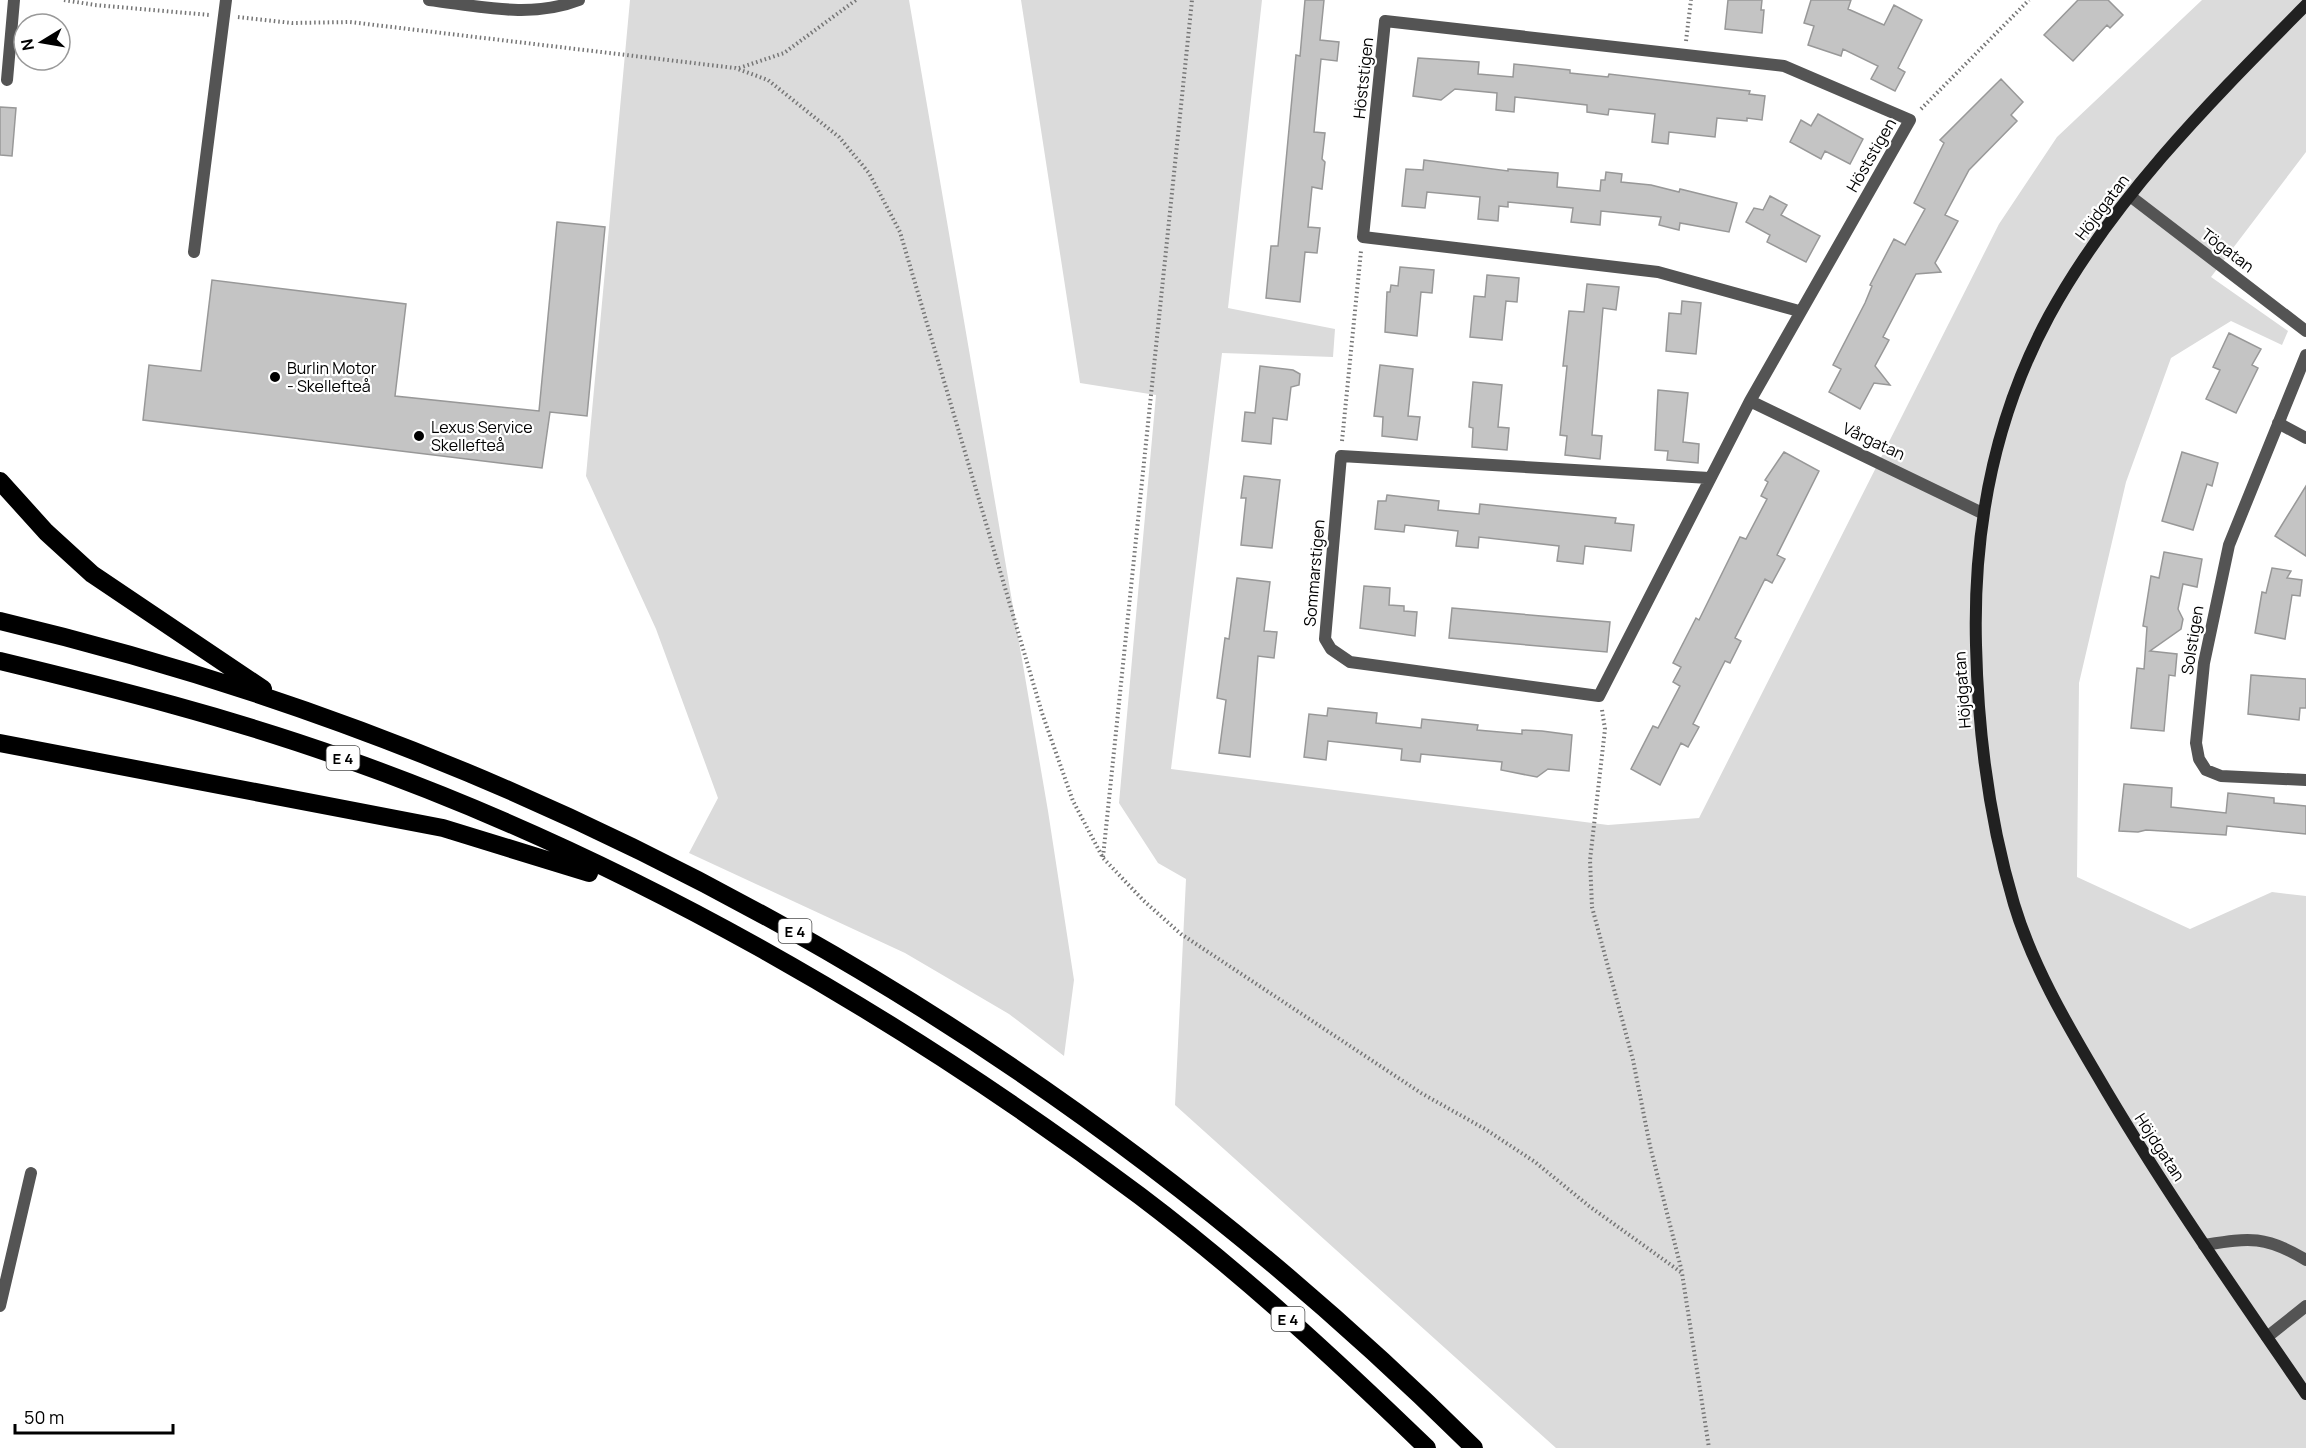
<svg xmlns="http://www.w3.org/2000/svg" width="2306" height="1448" font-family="Manrope,sans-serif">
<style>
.green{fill:#dbdbdb}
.building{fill:#c4c4c4;stroke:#989898;stroke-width:1.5}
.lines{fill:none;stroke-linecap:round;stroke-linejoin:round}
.path{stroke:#767676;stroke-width:4;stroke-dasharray:1.5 3;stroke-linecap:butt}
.lane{stroke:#545454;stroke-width:12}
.street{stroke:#545454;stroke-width:12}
.secondary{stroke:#212121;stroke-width:12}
.highway{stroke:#000;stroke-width:18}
.poi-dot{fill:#000;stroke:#fff;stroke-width:2}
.labels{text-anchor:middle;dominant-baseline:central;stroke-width:4.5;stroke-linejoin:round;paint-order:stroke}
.shield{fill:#fff;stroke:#4c4c4c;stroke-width:1.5}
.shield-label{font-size:15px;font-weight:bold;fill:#000}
.street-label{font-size:16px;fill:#000;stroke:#fff}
.poi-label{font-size:16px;fill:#000;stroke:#fff;text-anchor:start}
</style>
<rect width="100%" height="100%" fill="#fff"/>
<path class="green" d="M630,0h279l139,811 26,169 -10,76 -55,-42 -104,-61 -216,-100 29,-55 -62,-169 -70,-153z
M1021,0h241l-34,308 107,21 -2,28 -111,-4 -51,416 437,56 91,-7 300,-594 58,-87 145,-137h104v152l-95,125 77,54 -6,14 -51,-24 -60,37 -45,124 -47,201 -2,194 113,52 82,-37 34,4v552h-750l-381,-343 11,-226 -28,-16 -39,-60 37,-408 -76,-12z"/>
<path class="building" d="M1305,0h19l-4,40 19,2 -2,19 -16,-2 -7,73 11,1 -3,26 3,3 -3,27 -10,-2 -4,40 12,1 -3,25 -12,-1 -5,50 -34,-4 5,-52h7l18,-191 4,1z
M1728,0h34l-1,10h3l-2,23 -37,-4z
M1811,0h40l-3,9 36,16 10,-20 28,15 -24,48 7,4 -10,19 -24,-12 7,-13 -35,-17 -2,7 -33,-11 6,-19 -10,-3z
M2078,0h30l15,15 -13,13 -3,-3 -34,36 -29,-26z
M1418,58l61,4 -1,12 35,3 1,-13 56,6v3l38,4 1,-3 141,17 -1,3 16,2 -3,24 -15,-2v3l-30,-3 -2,19 -46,-5 -1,12 -16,-2 3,-28 -46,-5 -1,6 -21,-3v-7l-72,-8 -1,15 -18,-2 1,-17 -42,-4 -14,11 -28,-4z
M2001,79l22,23 -12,13 6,6 -48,49 -24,45 13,6 -23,42 6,9 -25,2 -33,63 6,3 -14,26 15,19 -16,-2 -14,26 -31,-17 12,-23 -8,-4 32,-62 7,-17 -2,-1 24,-46 11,6 20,-36 -11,-6 30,-60 -4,-3z
M0,107l16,1 -4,48 -12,-1z
M1818,114l45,25 -13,25 -25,-13 -4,8 -31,-17 11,-22 10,6z
M1424,160l84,11v-2l50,4 -1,14 43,4 1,-11h4l1,-8 16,2 -1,8 30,3 28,7 1,-3 57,14 -8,29 -49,-9 -1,7 -20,-5 2,-8 -60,-6 -1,14 -29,-3 2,-14 -65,-6v5l-9,-1 -1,15 -20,-2 2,-22 -53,-5 -2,16 -23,-2 4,-37 17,1z
M1770,196l17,9 -6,10 39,21 -14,26 -39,-20 3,-7 -24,-13 8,-14 9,2z
M557,222l48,5 -18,189 -37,-4 -8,56 -399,-48 6,-55 52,6 11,-91 194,24 -11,92 144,15z
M1400,267l34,3 -2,23 -11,-1 -4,44 -32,-4 2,-40h3l1,-7 7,1z
M1487,275l32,3 -2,24 -11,-1 -4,39 -32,-3 4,-41 11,1z
M1587,284l32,3 -3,23 -13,-2 -11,127 10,1 -2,23 -35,-4 2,-19 -7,-1 7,-69h-4l6,-55 15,1z
M1682,301l19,2 -5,51 -30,-3 3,-38 12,1z
M2229,333l32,16 -9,16 6,3 -22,45 -30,-14 14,-29 -7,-3z
M1380,365l33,4 -5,47 12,1 -3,23 -35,-4 1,-19 -9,-1z
M1260,366l33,4 7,4 -1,11 -8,2 -4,33 -14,-2 -2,26 -29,-3 3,-29 10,1z
M1473,382l29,3 -4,42 11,1 -2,22 -35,-3 1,-19 -4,-1z
M1658,390l30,3 -5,49 16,2 -1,19 -31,-3 1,-9 -13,-1z
M1784,452l35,19 -42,84 8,4 -13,24 -7,-4 -30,59 6,3 -11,22 -5,-2 -32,63 6,3 -11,20 -7,-4 -21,42 -29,-16 22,-43 5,2 22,-42 -7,-4 8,-15 -8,-4 23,-45 3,2 41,-83 6,2 21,-40 -6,-3 7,-14 -3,-2z
M2182,452l36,11 -6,23 -5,-2 -14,46 -31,-9z
M1244,476l36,4 -8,68 -31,-3 5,-47h-5z
M2306,486v70l-31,-20z
M1387,495l52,6 -1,9 41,4 1,-10 136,14 -1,5 19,2 -3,26 -46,-5 -2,18 -26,-3 2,-15 -80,-9 -1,11 -22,-2 2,-15 -53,-6 -1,7 -29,-3 3,-28h8z
M2164,552l38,7 -5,28 -14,-3 -5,25 5,10 -2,10 -31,22 27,3 -2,22 -6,-1 -5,56 -33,-3 6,-60 7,1 3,-42 -4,-1 8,-50 8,2z
M2272,568l19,3 -4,7 15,2 -2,16 -8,-1 -7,44 -30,-6 7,-41 4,1z
M1237,578l33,4 -6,49 13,1 -3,26 -16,-2 -8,101 -31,-4 7,-53 -9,-2 8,-60 4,1z
M1364,586l26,2 -1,17 15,1v5l13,1 -2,24 -55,-8z
M1452,608l158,14 -3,30 -158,-14z
M2251,675l55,4v29h-6l-1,12 -51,-6z
M1328,708l49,5 -1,10 45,5 1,-9 56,6 -1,5 45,4v-4l20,1 30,4 -3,36 -21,-2 -11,8 -36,-7 1,-8 -81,-8 -1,8 -19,-2 1,-11 -74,-8 -2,19 -22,-3 5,-43 18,2z
M2124,784l48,4 -1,19 55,6 2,-20 46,5v5l32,3v28l-79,-8 -1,9 -80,-5 -8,2 -19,-1z"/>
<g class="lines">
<path class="path" d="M64,0l31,5 115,10
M238,17l54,6 58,-1 385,46 33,12 71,57 30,36 31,59 142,481 31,88 30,57 40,42 38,34 240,159 64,36 50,33 54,44 93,67 27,175
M1686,41l5,-41
M739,68l45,-15 72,-53
M1921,109l108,-109
M1342,441l19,-190
M1602,710l3,19 -15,131 2,47 41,153 17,86 32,126
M1103,857l89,-857"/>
<path class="lane" d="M7,80l7,-80
M2204,1245c45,-7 61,-10 102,15
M0,1306l31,-133
M2267,1337l39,-31"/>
<path class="street" d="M429,0c50,6 102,19 150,0
M2130,196l176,135
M194,252l32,-252
M2306,355l-77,190 -25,118 -8,80 3,16 7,11 15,6 85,4
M1750,401l232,112
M2278,423l28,15
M1709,478l-368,-22 -16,183 6,10 19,13 249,34 151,-295 160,-281 -126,-54 -399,-45 -22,216 295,35 141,39"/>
<path class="secondary" d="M2306,5c-94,95 -192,192 -257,311 -55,102 -76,214 -73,329 2,87 13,175 38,259 18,60 51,117 83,171 64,110 137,214 209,319"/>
<path class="highway" d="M0,481l46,51 46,42 171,115
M0,621c561,133 1065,421 1474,827
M0,661c116,28 231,57 343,97 284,100 557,258 797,438 102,77 196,164 287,252
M0,743l443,85 146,45"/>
</g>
<g class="poi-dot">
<circle cx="275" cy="377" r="6"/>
<circle cx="419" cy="436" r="6"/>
</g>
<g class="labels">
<g class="shield">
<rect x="326.5" y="746" width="33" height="24" rx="4.5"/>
<rect x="778.5" y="919" width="33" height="24" rx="4.5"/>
<rect x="1271.5" y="1307" width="33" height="24" rx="4.5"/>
</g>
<g class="shield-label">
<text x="343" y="758">E 4</text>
<text x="795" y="931">E 4</text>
<text x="1288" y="1319">E 4</text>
</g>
<g class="street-label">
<text transform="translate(1363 78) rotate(-84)">Höststigen</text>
<text transform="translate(1871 155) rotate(-60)">Höststigen</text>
<text transform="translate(2102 207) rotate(-53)">Höjdgatan</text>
<text transform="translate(2228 250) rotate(37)">Tögatan</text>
<text transform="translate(1874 441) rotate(25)">Vårgatan</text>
<text transform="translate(1314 573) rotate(-85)">Sommarstigen</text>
<text transform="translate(2192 640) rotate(-81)">Solstigen</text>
<text transform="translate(1962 690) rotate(-94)">Höjdgatan</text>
<text transform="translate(2160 1147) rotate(57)">Höjdgatan</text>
</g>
<g class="poi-label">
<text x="287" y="368">Burlin Motor<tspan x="287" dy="18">- Skellefteå</tspan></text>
<text x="431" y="427">Lexus Service<tspan x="431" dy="18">Skellefteå</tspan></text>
</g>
</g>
<g transform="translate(42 42) rotate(259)"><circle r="28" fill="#ffffff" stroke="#999999" stroke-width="1.5"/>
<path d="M0-4.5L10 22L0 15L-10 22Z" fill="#000000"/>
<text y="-9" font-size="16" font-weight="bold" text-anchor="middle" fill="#000000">N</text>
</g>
<path d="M15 1424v9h158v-9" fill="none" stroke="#000000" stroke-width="3"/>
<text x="24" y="1424" font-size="18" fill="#000000" stroke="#ffffff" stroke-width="4.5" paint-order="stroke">50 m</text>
</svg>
